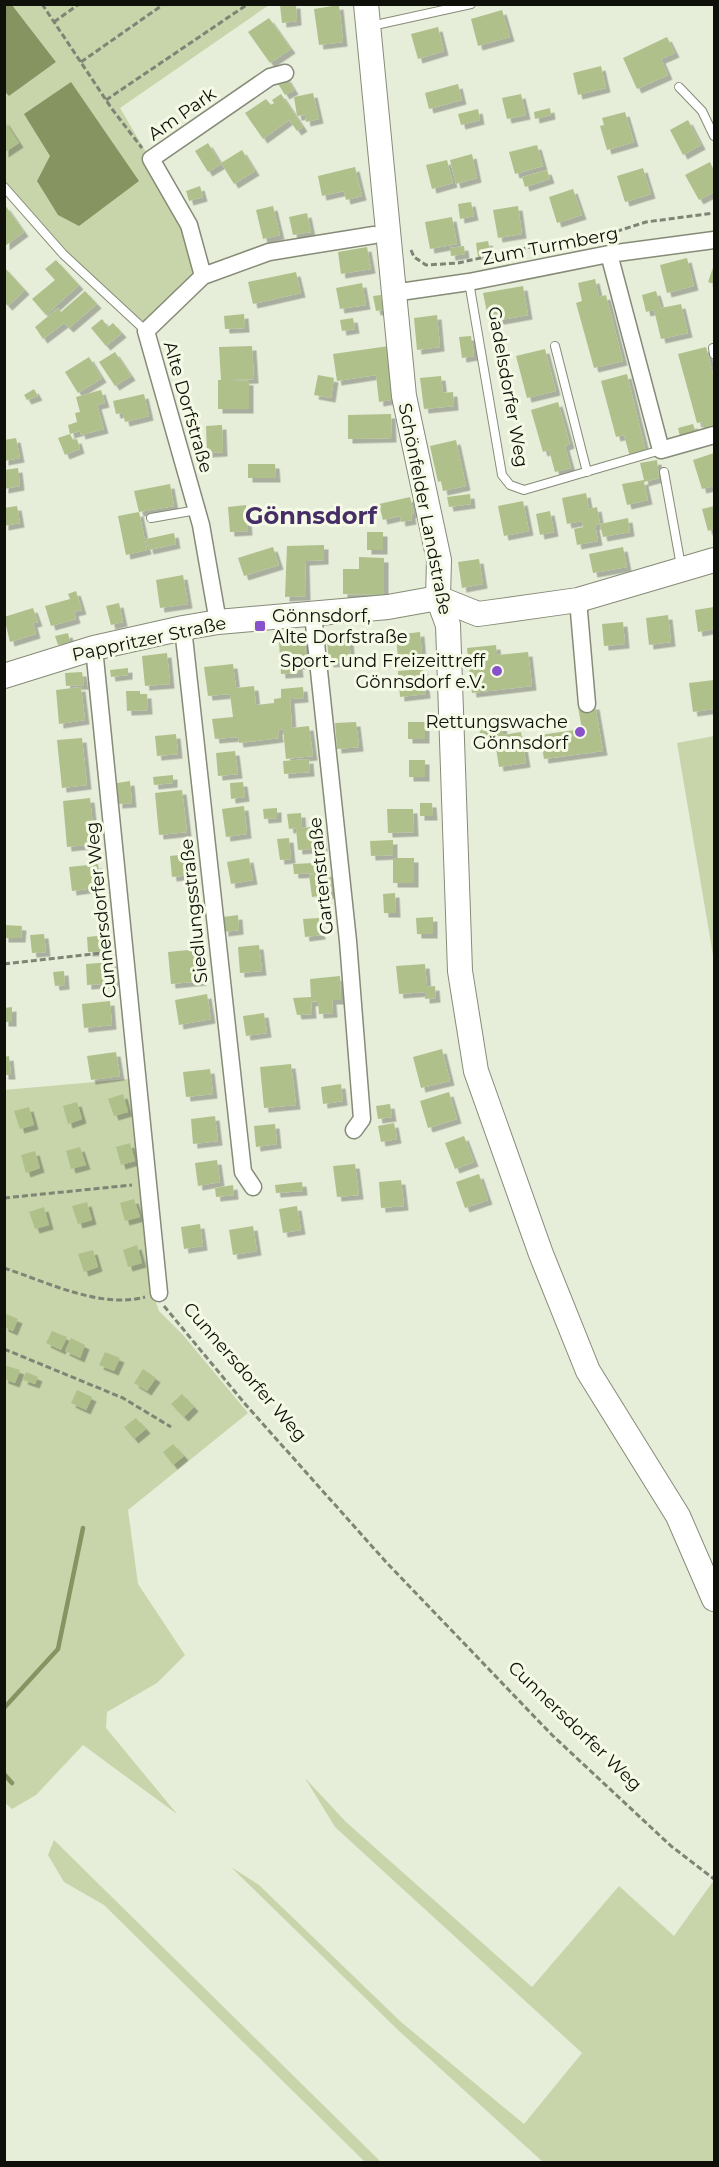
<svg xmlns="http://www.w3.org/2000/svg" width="719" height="2167" font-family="Montserrat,sans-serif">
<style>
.green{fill:#c8d5ab}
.water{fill:#859461}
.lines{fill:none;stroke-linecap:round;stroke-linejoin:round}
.stream{stroke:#859461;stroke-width:4.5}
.building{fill:#b0c08b;filter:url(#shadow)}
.lane-casing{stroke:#858b77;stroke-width:10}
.street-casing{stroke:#858b77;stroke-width:19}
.secondary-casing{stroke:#858b77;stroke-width:26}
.path{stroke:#7f8475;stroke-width:3;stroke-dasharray:6 3;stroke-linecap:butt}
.lane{stroke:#fff;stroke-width:8}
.street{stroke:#fff;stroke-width:16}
.secondary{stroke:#fff;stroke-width:24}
.poi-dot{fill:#8852ca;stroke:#f4fae5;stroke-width:2}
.labels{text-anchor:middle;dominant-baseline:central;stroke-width:6;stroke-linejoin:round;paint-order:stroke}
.street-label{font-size:18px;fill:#0e1009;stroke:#f4fae5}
.poi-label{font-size:18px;fill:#0e1009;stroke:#f4fae5;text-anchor:end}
.district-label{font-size:24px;font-weight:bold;fill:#462d67;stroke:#f4fae5}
</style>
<defs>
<filter id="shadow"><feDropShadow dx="4.5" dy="4.5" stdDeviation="0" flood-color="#0004"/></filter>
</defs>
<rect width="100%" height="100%" fill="#e6edd8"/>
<path class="green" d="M12,5h257l-149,103 69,117 14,51 -57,55 -83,-77 -58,-67 -1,-96 5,5 47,-34z
M714,736v225l-37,-218z
M129,1079l22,208 8,24 24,24 65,78 -120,97 10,74 47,71 -28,28 -50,29 -1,16 71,86 -94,-69 -47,50 -24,14 -7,-6 -1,-713z
M305,1778l41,44 186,165 87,-101 55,50 40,-56v282h-171l-145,-132 -167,-163 28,18 142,137 123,102 58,-71 -247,-226z
M54,1840l327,322h-16l-261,-257 -40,-23 -16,-27z"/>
<path class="water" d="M4,5h8l44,57 -47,34 -5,-5z
M71,82l68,99 -60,45 -21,-11 -21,-34 13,-25 -26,-42z"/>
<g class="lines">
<path class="stream" d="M4,1708l54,-59 25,-121
M4,1774l8,9"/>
</g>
<path class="building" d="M296,4l1,17 -15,2 -2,-18z
M339,5l4,37 -24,3 -5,-36z
M502,10l8,27 -32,9 -7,-27z
M269,18l22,31 -21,14 -22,-31z
M438,27l6,24 -26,8 -7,-25z
M667,37l8,16 -14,6 7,16 -31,14 -14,-31z
M601,66l5,22 -28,7 -5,-22z
M286,77l8,13 -9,5 -8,-13z
M458,84l4,16 -33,9 -4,-16z
M313,93l6,26 -13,3 -1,-7 -8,1 -3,-19z
M281,94l22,33 -6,4 -8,-11 -26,19 -18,-26 21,-14 5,6 3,-2 -2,-3z
M521,94l5,21 -19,4 -5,-21z
M550,108l1,7 -16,4 -1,-7z
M478,109l2,11 -19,5 -3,-11z
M625,112l9,30 -27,8 -7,-24 4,-1 -2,-7z
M4,120l15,23 -15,10z
M688,120l13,25 -18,10 -13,-25z
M208,143l13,21 -13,8 -13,-21z
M537,145l6,21 -28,8 -6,-22z
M242,150l13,21 -21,13 -13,-21z
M472,154l5,24 -21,6 -6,-24z
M447,160l6,23 -21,6 -6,-24z
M710,162l4,9v21l-15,8 -14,-25z
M355,167l7,29 -16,4 -2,-9 -22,5 -4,-20z
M643,168l8,26 -26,8 -8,-26z
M547,170l3,9 -25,8 -3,-10z
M200,186l3,11 -14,4 -3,-10z
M573,189l9,26 -25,8 -8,-26z
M471,202l3,14 -14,3 -2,-15z
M5,205l19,27 -19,14z
M273,206l7,29 -17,4 -7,-29z
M518,206l4,28 -24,4 -5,-28z
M307,213l4,19 -18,3 -4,-18z
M452,217l5,27 -27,5 -5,-27z
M488,241l3,14 -13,2 -2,-14z
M464,246l1,8 -14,2 -1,-8z
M367,247l4,22 -30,5 -3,-22z
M687,258l7,28 -27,7 -7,-28z
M56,260l23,25 -33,30 -14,-16 23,-19 -10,-11z
M714,265v19l-6,-2z
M4,267l21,23 -17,16 -4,-4z
M296,272l5,21 -48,11 -5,-22z
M595,279l4,18 7,-2 17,66 -29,7 -18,-65 6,-2 -4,-18z
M362,283l4,22 -26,4 -4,-21z
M523,286l5,29 -39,7 -6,-29z
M85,291l12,13 -28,24 -5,-5 -21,16 -8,-12 23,-19 3,4z
M656,291l5,17 20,-4 7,29 -27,6 -7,-29 -8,2 -4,-17z
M381,295l2,15 -7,1 -3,-15z
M244,314l1,14 -20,1 -1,-13z
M437,315l3,32 -23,3 -3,-32z
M353,318l2,11 -13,2 -2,-11z
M102,319l6,8 5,-4 9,10 -16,13 -15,-18z
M471,336l3,20 -12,2 -3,-21z
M252,346l2,33 -27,1 22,1v28h-31v-29h3l-2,-33z
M389,346l7,53 -17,3 -3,-27 -39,6 -4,-27z
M706,347l8,31v52l-9,2 -3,-10 -5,1 -19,-69z
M545,349l11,42 -29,7 -11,-42z
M115,352l16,24 -16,10 -16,-24z
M89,357l13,21 -24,15 -13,-21z
M627,374l19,78 -16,5 -6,-22 -8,2 -15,-56z
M318,375l16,3 -3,20 -17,-3z
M441,376l2,17 10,-1 1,14 -30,3 -4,-31z
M34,389l4,7 -11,4 -3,-5z
M101,390l4,13 -8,2 7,24 -23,6 -1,-4 -10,3 -2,-9 9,-3 -2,-9 5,-1 -4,-15z
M144,394l5,22 -24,6 -2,-9 -7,1 -3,-13z
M558,402l12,42 -5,2 6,22 -16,4 -6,-22 -6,2 -12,-42z
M391,414l1,24 -44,1v-24z
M693,424l4,12 -16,5 -3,-13z
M222,425l1,27 -16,1 -1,-27z
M70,434l3,6 4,-1 3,10 -15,6 -7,-17z
M16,438l4,20 -16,3v-21z
M456,440l10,46 -23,5 -2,-10 -3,1 -8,-36z
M714,453v33l-12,3 -9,-29z
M657,460l2,18 -15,4 4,18 -21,5 -5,-21 22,-4 -4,-17z
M248,464h27l1,14h-28z
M18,468l2,18 -16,3v-19z
M170,484l4,22 -35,6 -5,-21z
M586,493l3,16 8,-2 3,17 -5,1 3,16 -21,4 -3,-16 9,-2 -1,-6 -15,3 -5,-26z
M470,494l1,10 -22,3 -2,-10z
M410,497l4,16 -3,1 1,6 -11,2 -1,-6 -17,4 -4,-16z
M523,501l6,30 -25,5 -6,-30z
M246,505l2,26 -18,1 -2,-25z
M17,506l3,17 -16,3v-18z
M714,506v23l-6,2 -6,-22z
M550,511l4,21 -14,3 -4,-21z
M139,512l8,38 -21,5 -8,-39z
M628,518l2,14 -27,5 -3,-13z
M367,532h16v18h-16z
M174,533l2,11 -27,6 -3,-11z
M324,545v15l-19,1 1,35 -21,1 2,-51z
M273,547l6,18 -35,11 -6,-18z
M623,547l4,20 -34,6 -4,-19z
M359,557l25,1v37l-41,-1v-25h16z
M479,559l4,25 -21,4 -4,-26z
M183,575l5,29 -28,4 -4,-28z
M76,591l6,19 -8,2 2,7 -25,7 -6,-20 25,-7 -2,-5z
M119,603l4,19 -12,3 -5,-19z
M714,607v22l-16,3 -3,-22z
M33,608l5,14 -5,1 3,11 -26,8 -6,-25z
M668,615l3,27 -22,3 -3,-27z
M623,622l2,22 -21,2 -2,-22z
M420,632l2,24 -24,2 -2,-23z
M68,633l2,9 -12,3 -3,-9z
M349,638l2,23 -22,2 -2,-23z
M305,641l1,24h-8l1,8 -18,1 -2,-32z
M496,645l1,10 31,-3 4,34 -60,7 -5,-45z
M167,653l3,31 -25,2 -3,-30z
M233,664l3,24 18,-2 2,19 18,-2v-4l7,-1v-9l22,-2 1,11 -14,1 2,29 17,-2 4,30 -27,3 -3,-30 -5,1 1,8 -40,5 -1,-6 -23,2 -3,-20 21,-2 -3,-23 -22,2 -4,-29z
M128,668v7l-17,2 -1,-7z
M423,669l3,25 -26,3 -2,-26z
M82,672l2,13 -18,1 -1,-13z
M714,680v29l-21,3 -4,-29z
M81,687l4,33 -26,4 -3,-34z
M126,691h14v3h7l1,16 -21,1z
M595,705l8,46 -59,8 -4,-24 42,-6 -4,-22z
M502,719l1,16 18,-3 5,31 -27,4 -5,-31 -14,1 -1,-17z
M356,722l3,25 -22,2 -2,-26z
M408,722h17v17h-17z
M176,734l2,20 -21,2 -2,-20z
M82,738l5,47 -25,3 -5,-48z
M235,751l3,23 -20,2 -2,-23z
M309,759l1,13 -26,2 -1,-13z
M409,760h16v17h-16z
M173,775v8l-19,2 -1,-8z
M130,781l2,22 -14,1 -1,-21z
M243,782l2,15 -14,2 -1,-16z
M182,790l5,42 -28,3 -4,-42z
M90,798l5,46 -28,3 -4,-46z
M420,803h12l1,13h-13z
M244,806l3,28 -21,3 -4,-28z
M277,808v10l-13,1 -1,-10z
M387,809h26l1,23 -26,1z
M301,813l1,15 19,-2 2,22 -25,2 -2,-22 -7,1 -2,-15z
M289,838l2,21 -11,1 -3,-21z
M393,840v15l-22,1 -1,-15z
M188,854l2,21 -18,2 -2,-21z
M249,858l4,22 -22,4 -4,-22z
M393,858h21v25h-21z
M314,863l1,10 -21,1 -1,-10z
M98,864l2,14 -7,1 1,9 -22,3 -3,-24z
M330,872l2,22 -20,3 -3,-22z
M395,893l1,20h-12l-1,-19z
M238,915l1,15 -15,2 -1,-15z
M433,917v17h-16l-1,-16z
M319,918l2,17 -16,2 -2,-18z
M4,925l18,1 -1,12h-17z
M44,934l2,18 -14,1 -2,-18z
M107,935l1,16 -20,1 -1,-15z
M259,945l3,26 -22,2 -2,-26z
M199,949l3,32 -31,3 -3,-32z
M112,962l2,21 -27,2 -1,-21z
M425,964l2,23 8,-1 1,12 -11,1v-7l-26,2 -3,-28z
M64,971l1,14 -10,1 -2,-14z
M340,976l1,24h-9l1,13 -14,1 -1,-13 -7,1 1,12 -15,1 -4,-17 18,-1 -1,-18z
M207,994l4,25 -32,6 -4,-25z
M110,1001l2,24 -28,3 -2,-24z
M12,1007v15h-8v-14z
M264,1013l3,20 -21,3 -3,-20z
M442,1049l8,32 -29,7 -8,-31z
M116,1052l4,24 -29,4 -4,-24z
M9,1056l2,19h-7v-18z
M291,1064l5,41 -32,3 -4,-41z
M210,1069l3,25 -27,3 -3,-25z
M341,1084l2,17 -20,3 -2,-17z
M449,1092l8,27 -29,9 -8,-27z
M123,1094l5,18 -14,4 -6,-17z
M77,1102l5,17 -14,5 -5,-18z
M390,1104l2,13 -14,2 -2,-13z
M29,1107l5,18 -14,4 -6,-18z
M215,1116l3,25 -25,3 -2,-25z
M394,1123l3,16 -16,3 -3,-16z
M275,1124l2,20 -21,3 -2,-21z
M464,1136l10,26 -19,7 -10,-26z
M130,1143l5,18 -14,4 -5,-18z
M80,1147l6,18 -15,4 -5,-18z
M35,1151l5,17 -14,5 -5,-18z
M217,1160l3,22 -22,4 -3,-23z
M355,1164l4,31 -22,2 -4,-31z
M479,1174l9,26 -23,8 -9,-26z
M401,1180l3,26 -23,2 -2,-26z
M302,1182l1,9 -27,2 -1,-8z
M233,1185l1,10 -18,2 -1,-9z
M134,1199l6,18 -15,4 -5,-18z
M87,1202l5,18 -14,4 -6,-18z
M297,1206l4,24 -18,3 -4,-24z
M44,1207l5,18 -14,4 -6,-17z
M200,1224l3,22 -19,3 -3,-22z
M253,1226l4,25 -24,4 -4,-25z
M137,1245l5,18 -14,4 -5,-17z
M93,1250l5,17 -14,5 -6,-18z
M4,1313l14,6 -5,12 -9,-4z
M52,1331l15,6 -6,13 -15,-7z
M71,1338l14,7 -5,13 -15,-7z
M105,1352l15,6 -6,13 -15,-6z
M4,1365l16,5 -5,13 -11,-4z
M143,1369l13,9 -9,13 -13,-8z
M26,1372l12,5 -3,7 -12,-4z
M77,1390l15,7 -6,13 -15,-7z
M182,1394l12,13 -10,10 -13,-13z
M136,1418l10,11 -12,10 -10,-12z
M173,1444l11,12 -11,9 -10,-13z"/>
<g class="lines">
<g class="lane-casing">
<path id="lane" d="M371,26l100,-22
M679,87l23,24 12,25
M4,187l59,67 83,77
M469,282l33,193 8,10 14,5 137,-40
M555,346l32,126
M713,348l1,6
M664,472l17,94
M151,518l46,-8"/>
</g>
<g class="street-casing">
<path id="street" d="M609,254l52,196 53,-15
M203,276l66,-24 105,-17
M393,293l76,-11 140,-28 105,-14
M578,600l9,104
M313,615l35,326 14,178 -8,11
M218,622l-17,-97 -55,-194 57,-55 -14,-51 -38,-66 119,-82 15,-4
M183,628l60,544 10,15
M94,648l65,645"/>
</g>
<g class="secondary-casing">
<path id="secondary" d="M366,4l38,392 35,164 -1,38 10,27 12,346 16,100 65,183 47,117 90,145 36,83
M438,598l40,16 100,-14 136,-40
M4,676l90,-28 89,-20 35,-6 170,-15 50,-9"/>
</g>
<path class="path" d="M42,4l70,105 30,39
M54,22l25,-18
M81,62l83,-58
M106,100l142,-96
M411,250l3,7 12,8 32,-2 95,-21 40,-3 53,-17 68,-9
M4,964l106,-12
M4,1198l128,-13
M4,1268c43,14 96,41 141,29
M164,1306l82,99 140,157 166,173 119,111 43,33
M4,1349l119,49 48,29"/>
<use href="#lane" class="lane"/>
<use href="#street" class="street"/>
<use href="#secondary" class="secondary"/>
</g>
<g class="poi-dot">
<rect x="254" y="620" width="12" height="12" rx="3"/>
<circle cx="497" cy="671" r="6"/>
<circle cx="580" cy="732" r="6"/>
</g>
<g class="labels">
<g class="street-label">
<text transform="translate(182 114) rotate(-35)">Am Park</text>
<text transform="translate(550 246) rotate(-11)">Zum Turmberg</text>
<text transform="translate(508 387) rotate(80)">Gadelsdorfer Weg</text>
<text transform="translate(188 407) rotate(74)">Alte Dorfstraße</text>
<text transform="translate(425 509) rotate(79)">Schönfelder Landstraße</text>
<text transform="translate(149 639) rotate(-12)">Pappritzer Straße</text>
<text transform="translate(321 876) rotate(-96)">Gartenstraße</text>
<text transform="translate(101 910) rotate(-96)">Cunnersdorfer Weg</text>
<text transform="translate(194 911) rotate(-96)">Siedlungsstraße</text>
<text transform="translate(245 1372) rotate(49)">Cunnersdorfer Weg</text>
<text transform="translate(575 1726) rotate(44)">Cunnersdorfer Weg</text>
</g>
<g class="poi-label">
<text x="272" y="616" text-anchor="start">Gönnsdorf,<tspan x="272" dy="21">Alte Dorfstraße</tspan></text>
<text x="485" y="661">Sport- und Freizeittreff<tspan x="485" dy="21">Gönnsdorf e.V.</tspan></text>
<text x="568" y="722">Rettungswache<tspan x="568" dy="21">Gönnsdorf</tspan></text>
</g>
<g class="district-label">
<text x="311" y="515">Gönnsdorf</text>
</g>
</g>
<rect width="719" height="2167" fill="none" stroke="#0e1009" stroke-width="12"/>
</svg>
